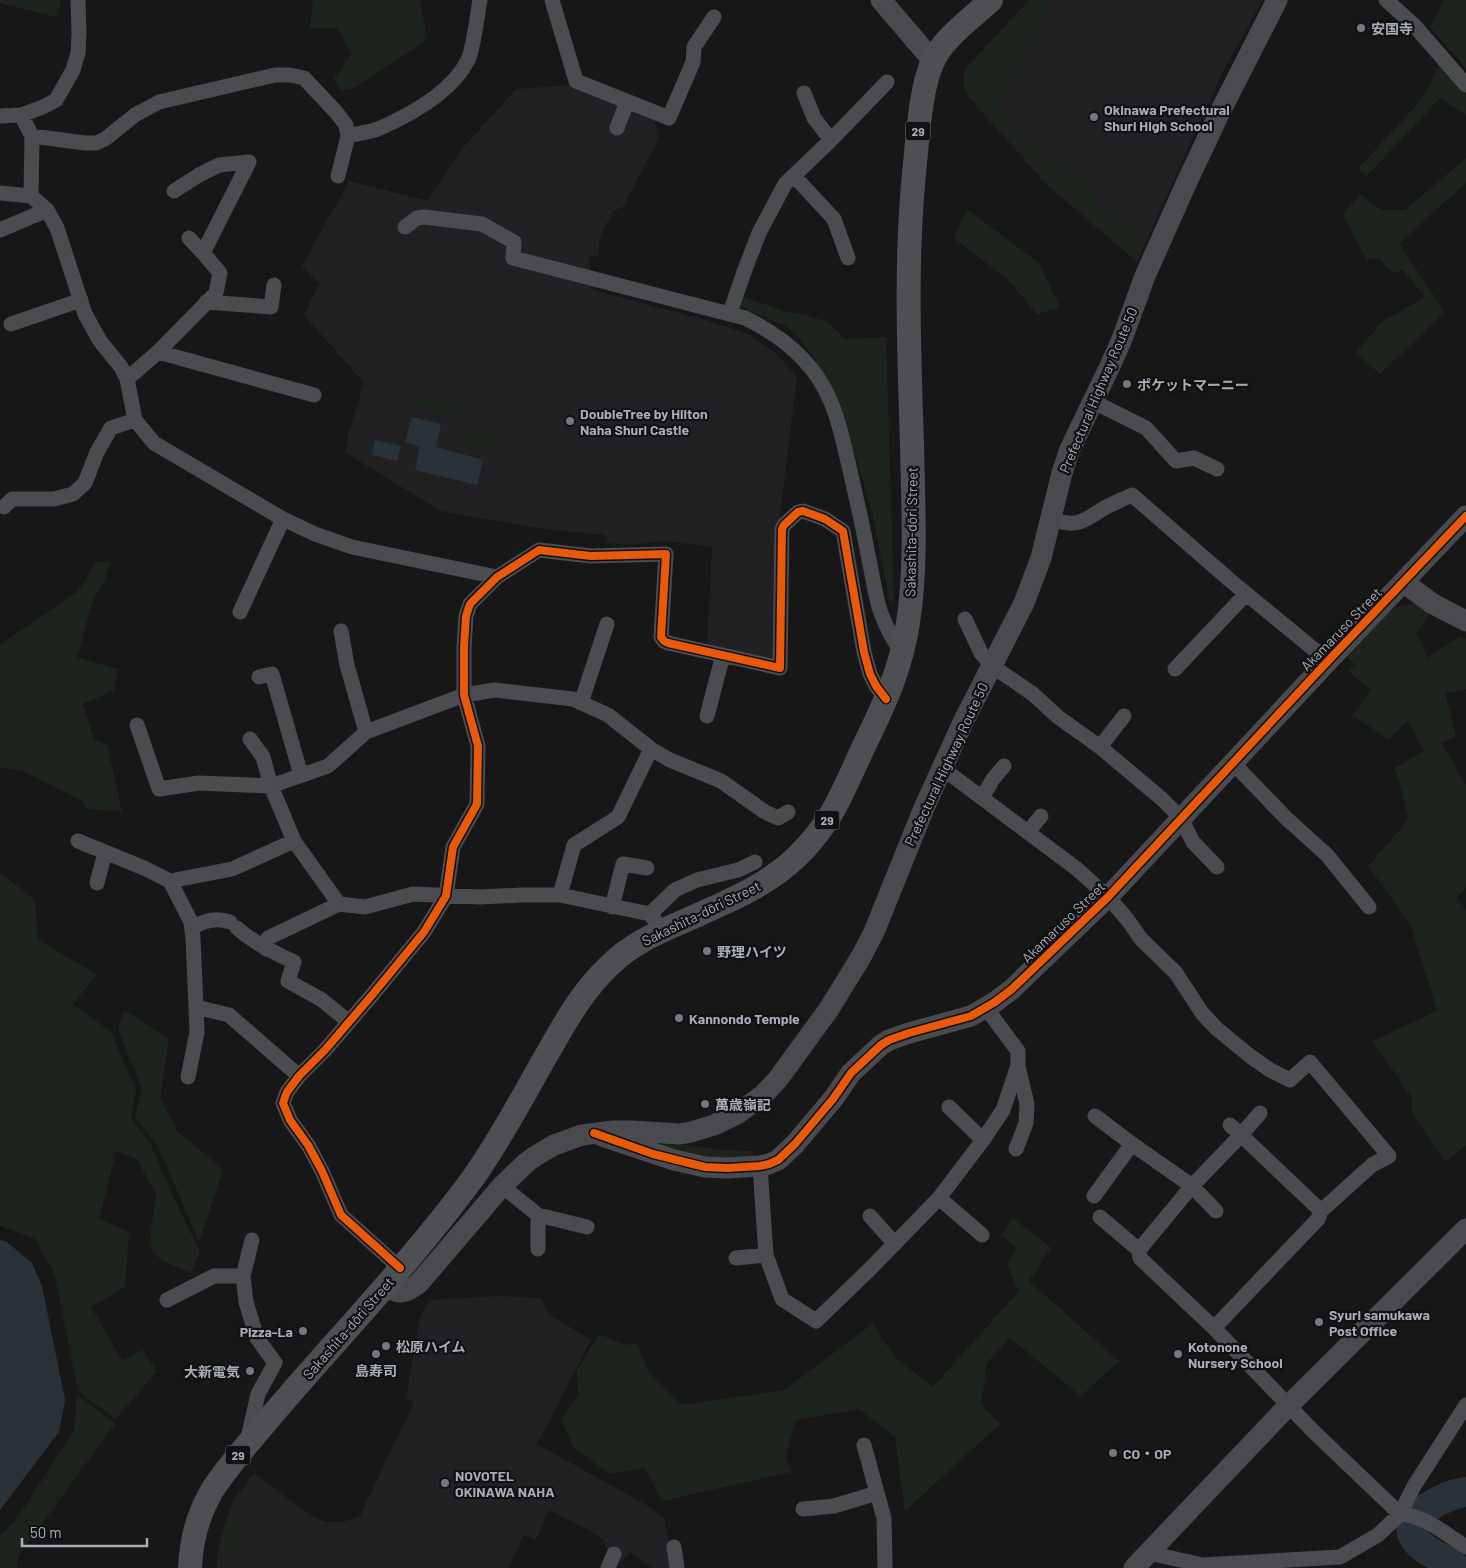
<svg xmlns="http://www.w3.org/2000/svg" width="1466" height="1568" font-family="Barlow,'Noto Sans JP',sans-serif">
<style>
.built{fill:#212123}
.green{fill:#1d241e}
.water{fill:#2a3239}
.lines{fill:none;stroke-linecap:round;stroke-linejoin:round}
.river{stroke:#2a3239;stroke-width:30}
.street{stroke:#4b4c50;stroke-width:15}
.secondary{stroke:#4a4a4e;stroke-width:21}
.primary{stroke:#4d4f52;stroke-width:24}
.cycleway-casing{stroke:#111113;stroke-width:11}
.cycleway{stroke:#e8590c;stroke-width:8}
.poi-dot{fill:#757880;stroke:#111113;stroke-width:2}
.labels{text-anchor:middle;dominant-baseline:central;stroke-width:4.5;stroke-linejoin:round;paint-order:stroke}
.shield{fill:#111113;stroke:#7b7e86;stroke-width:1}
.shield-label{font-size:12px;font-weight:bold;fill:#a8adb8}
.poi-label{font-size:14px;font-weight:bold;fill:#a8adb8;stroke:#111113;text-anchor:start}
.street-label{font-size:14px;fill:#a8adb8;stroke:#111113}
</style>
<rect width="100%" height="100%" fill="#171717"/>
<path class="built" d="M1029,0h234l-39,69 -87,193 -90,-77 -83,-93v-22z
M588,84l66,35 4,20 -35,68 -10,4 -13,25 -2,21 -9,-1 4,34 116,31 37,12 31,21 20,23 -18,145 -1,135 -6,2 -65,-14 5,-98 -48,-6 -32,4 -27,-2v-8l-62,-6 -102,-18 -95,-58 3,-22 15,-48 -60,-68 15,-31 -17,-18 47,-85 79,20 33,-51 55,-61z
M500,1296l41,2 8,16 42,26 -54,104 111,62 16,12 11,50h-23l-22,-16 -8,10 -13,-7 -6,-16 -14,-9 -40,-20 -13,30 -13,-5 -14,33h-292v-11l5,-25 11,-31 21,-28 59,44 12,5h18l17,-6 54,-114 -8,-5 14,-80 9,-17z"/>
<path class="green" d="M0,0h61l-4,17 -57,-14z
M313,0h107l7,40 -73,48 -14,3 -6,-12 17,-25 -14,-26h-27z
M1030,0h23l-57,106 17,10 -8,15 44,23 -3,6 52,27 -5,8 4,3 -5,9 55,29 -12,21 -50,-41 -37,-33 -83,-91 1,-21z
M1443,0h23v69l-36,-42 5,-7z
M1440,64l26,29v22l-26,-17 -73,78 -9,-7 63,-69z
M1466,158v25l-67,60 46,69 -65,62 -25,-21 28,-32 42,-24 -22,-27 -10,3 -14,-15 -12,2 -24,-46 17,-20 21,16h24z
M967,209l72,54 21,45 -23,6 -30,-35 -53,-41z
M745,297l38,14 22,4 23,7 17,17 41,-2 8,262 -4,5 -18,-93 -30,-100 -29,-55 -19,-24 -13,-8 -32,-13 -7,-5 -2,-3z
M407,390l54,14 -2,14 -55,-14z
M461,425l37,10 -5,19 -37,-10z
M97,561l13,2 -6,18 -11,19 -16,57 41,12 -4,21 -31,14 11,36 13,5 15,66 -36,-2 -5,-9 -58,-29 -23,-3v-123l78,-54z
M1417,602l15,8 -15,22 10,26 33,-22 6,3v50l-21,4 11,43 -15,7 25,42v102l-9,10 9,13v235l-20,17 -34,-48v-16l-39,-57 64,-30 -26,-86 -43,-59 41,-47 -14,-51 36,-21 -7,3 -16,-30 -19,20 -37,-25 19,-25 -23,-19 7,-7 -9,-7 44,-48z
M0,873l35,27 3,40 59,34 -24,30 38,28 25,58 -5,28 20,27 19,45 30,62 -9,21 -30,-13 -12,-13 7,-54 -9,-15 -10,-19 -21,-8 -17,68 30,13 -4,55 -34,20 31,53 21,-10 14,21 -41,48 -38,-28 -23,-116 -20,-37 -35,-12z
M124,1010l45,29 -9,59 17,33 46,38 -24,73 -41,-96 -23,-29 7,-29 -24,-59z
M663,1142l57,8 32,1 3,6 -25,2 -33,-3 -35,-8z
M1013,1218l38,30 -22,33 90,80 -38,35 -71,-58 -23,25 -6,41 19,20 -95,87 -10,-74 -36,-28 -63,11 -10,36 5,16 -129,29 -18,-33 -35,6 -35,-27 -13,-27 17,-24 -1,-26 22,-36 26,11 12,-2 11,28 34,34 102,-15 88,-66 23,33 38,30 86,-96 -12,-26 9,-18 -15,-12z
M77,1394l38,30 -96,131 -2,13h-17v-31l18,-20 56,-86z
M229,1512l20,6c-5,16 -9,31 -20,43l-10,-1 4,-29z"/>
<path class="water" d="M412,417l29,7 -5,23 47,13 -6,25 -62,-15 5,-23 -15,-5z
M375,440l26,6 -4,15 -25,-6z
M0,1240l7,2 25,21 10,23 23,114 -6,32 -59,78z"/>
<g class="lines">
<path class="river" d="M1456,1568c-12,-11 -31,-15 -41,-29 -17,-22 33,-46 51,-47"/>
<path class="street" d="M552,0l24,81 93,37 24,-56 1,-15 20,-30
M1386,0l27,24 53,61
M21,115l11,21 -1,60 16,14 10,18 28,86 15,27 21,26 6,12 8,41 19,23 129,76 32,15 37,13 145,30
M0,116l21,-1 22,-8 13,-7 17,-30 5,-17 1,-20 -1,-33
M617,128l10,-26
M32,136l53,7h11l9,-4 30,-24 24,-13 116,-27h15l14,3 32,34 10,13 2,11c9,-2 20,-4 30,-7 32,-14 74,-37 90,-69 6,-14 9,-44 12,-60
M831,140l56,-58
M338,176l10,-40
M794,176l40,43 14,39
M174,191l25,-16 20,-10 30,-3
M0,193l31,3
M405,227l12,-9 7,-1 58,7 32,18 -1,16 232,60c37,18 69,44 85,82 10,22 14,46 20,70 6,28 13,56 18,85 4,17 6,35 11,52 5,17 14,32 23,47
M0,230l47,-20
M189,238l14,15
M206,302l65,5 3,-22
M730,313l14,-41 15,-39 26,-49 46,-44 -17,-22 -10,-25
M11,324l70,-24
M158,352l156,43
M127,379l31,-27 58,-59 4,-20 -17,-20 46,-91
M1094,402l52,26 30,33 18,-3 23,11
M4,507l8,-8h42l19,-5 12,-11 12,-31 14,-24 24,-8
M1051,519c28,10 33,1 55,-12 8,-4 17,-8 26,-12l100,87 96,79
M240,612l43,-93
M965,619l16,34 11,13 41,28 25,23 42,30 62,52 19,19 12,24 24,25
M1175,669l71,-75
M259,677l13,-3 29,101
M581,703l26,-79
M707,716l16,-61
M137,725l22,64 40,-6 72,3 57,-20 38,-34 -19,-67 -6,-34
M366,732l98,-37 31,-5 78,9 35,16 43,34 19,11 51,21 44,31 13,6 10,-6
M250,739l13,18 8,29 23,55 45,63 26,3 48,-13 67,3 43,-2h37l90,19 12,16
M1100,747l24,-31
M1233,763l53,55 41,37 42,52
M942,768l135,101 31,28 19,22 14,20 35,34 26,40 15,16 33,27 20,14 20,10 20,-18 79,94 -17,9 -51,46 -3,8 -104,109
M982,798l11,-19 11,-13
M1028,832l13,-16
M78,841l66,27 26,13
M294,841l-62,28 -62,12 21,41 2,16 3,69 33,8 70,61
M97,883l8,-30
M560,895l14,-50 44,-28 33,-68
M612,907l11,-43 24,4
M650,914l25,-24 22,-10 41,-10 17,-8
M192,928c12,-8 24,-11 38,-6
M237,928c17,15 36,24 57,34l-6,19 34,19 27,22
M266,949l2,-11 71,-34
M188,1077l9,-45 -1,-25
M949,1107l34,33
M1095,1116l37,28 60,42 24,25
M1230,1125l11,10 19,-22
M1016,1149l10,-26 1,-19 -9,-38
M760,1166l6,89 16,44 34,22 56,-54 67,-69 44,-58 20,-30 15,-45v-14l-32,-43
M502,1186l36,29 49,12
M1094,1196l38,-52
M939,1198l43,37
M870,1216l25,28
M1100,1217l39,33 1,8 74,70 99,103 87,83c24,1 47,21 66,33
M538,1249v-34
M1139,1250l53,-64 49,-51 80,76
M736,1258l30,-3
M400,1268l-59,-53 -19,-44 -14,-26 -18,-25 -7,-17 4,-11 12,-16 26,-26 48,-56 51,-62 22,-36 7,-49 24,-43 1,-58 -14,-51v-48l2,-31 4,-12 27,-27 42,-27 52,6 75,-2 -5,83 3,4 4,2 112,25 2,-139 2,-4 14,-13 5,-1 22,8 18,12 21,121 6,22 6,12 10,13
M167,1300l47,-24h29
M248,1438l10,-44 17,-31 -18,-25 -11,-36 -3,-26 9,-36
M864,1445l13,48
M803,1509l31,-3 43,-13 7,25 1,50
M674,1547l3,21
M1149,1553l54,12 137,-8 38,-22 22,-21 14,-28 52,-81
M608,1568l6,-14"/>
<path class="secondary" d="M881,0l52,61
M1403,582l30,22 33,17
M602,1136l72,24 31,7 22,1 33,-2 9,-2 9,-4 17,-16 38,-45 18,-26 30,-28 8,-5 20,-7 62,-17 24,-14 17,-13 96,-92 220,-236 138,-145
M385,1285c14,11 21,8 34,-2l83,-97 25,-24 10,-7 17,-10 28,-10 31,-4h19l48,3 11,-2 23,-7 23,-11 26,-19 15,-16 51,-70 32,-52 13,-25 50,-124 40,-88 60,-117 17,-45 21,-85 8,-24 40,-83 12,-27 23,-63 41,-92 32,-68 59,-116
M1134,1568l155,-163 177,-176"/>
<path class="primary" d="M190,1568c1,-25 7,-50 19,-72 7,-14 18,-26 27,-38 18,-22 36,-43 55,-65 61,-70 127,-140 182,-215 29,-41 52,-86 77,-129 17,-30 34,-60 60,-84 20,-20 46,-32 72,-43 64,-29 110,-45 149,-108 13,-22 22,-45 33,-68 20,-41 37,-77 44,-123 9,-59 5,-119 4,-178 -3,-95 -7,-188 3,-282 3,-29 6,-77 18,-102 12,-25 38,-42 58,-61"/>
<g class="cycleway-casing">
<path id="cycleway" d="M594,1133l59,21 52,13 22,1 33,-2 9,-2 9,-4 17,-16 38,-45 18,-26 30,-28 8,-5 20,-7 62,-17 24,-14 17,-13 96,-92 220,-236 138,-145
M400,1268l-59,-53 -19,-44 -14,-26 -18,-25 -7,-17 4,-11 12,-16 26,-26 48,-56 51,-62 22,-36 7,-49 24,-43 1,-58 -14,-51v-48l2,-31 4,-12 27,-27 42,-27 52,6 75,-2 -5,83 3,4 4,2 112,25 2,-139 2,-4 14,-13 5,-1 22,8 18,12 21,121 6,22 6,12 10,13"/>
</g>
<use href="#cycleway" class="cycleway"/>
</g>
<g class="poi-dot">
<circle cx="1361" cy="28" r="5"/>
<circle cx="1094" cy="117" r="5"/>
<circle cx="1127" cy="384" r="5"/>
<circle cx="570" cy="421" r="5"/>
<circle cx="707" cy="951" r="5"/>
<circle cx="679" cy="1018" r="5"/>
<circle cx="705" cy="1104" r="5"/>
<circle cx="1319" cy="1322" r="5"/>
<circle cx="303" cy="1331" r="5"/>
<circle cx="386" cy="1346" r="5"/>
<circle cx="376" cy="1354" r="5"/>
<circle cx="1178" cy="1354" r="5"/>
<circle cx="250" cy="1371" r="5"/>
<circle cx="1113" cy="1453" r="5"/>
<circle cx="445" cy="1483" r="5"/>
</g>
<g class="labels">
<g class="shield">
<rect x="905.5" y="121.5" width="25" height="19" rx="4"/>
<rect x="814.5" y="810.5" width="25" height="19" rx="4"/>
<rect x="225.5" y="1445.5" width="25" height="19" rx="4"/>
</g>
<g class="shield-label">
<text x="918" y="131">29</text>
<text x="827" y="820">29</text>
<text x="238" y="1455">29</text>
</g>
<g class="poi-label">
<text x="1371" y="28">安国寺</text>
<text x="1104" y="109">Okinawa Prefectural<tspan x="1104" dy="16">Shuri High School</tspan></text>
<text x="1137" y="384">ポケットマーニー</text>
<text x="580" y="413">DoubleTree by Hilton<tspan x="580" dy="16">Naha Shuri Castle</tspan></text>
<text x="717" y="951">野理ハイツ</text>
<text x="689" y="1018">Kannondo Temple</text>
<text x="715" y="1104">萬歳嶺記</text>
<text x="1329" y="1314">Syuri samukawa<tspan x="1329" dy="16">Post Office</tspan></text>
<text x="293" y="1331" text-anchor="end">Pizza-La</text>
<text x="396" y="1346">松原ハイム</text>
<text x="1188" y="1346">Kotonone<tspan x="1188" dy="16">Nursery School</tspan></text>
<text x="376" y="1370" text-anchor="middle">島寿司</text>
<text x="240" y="1371" text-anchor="end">大新電気</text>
<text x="1123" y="1453">CO・OP</text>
<text x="455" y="1475">NOVOTEL<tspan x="455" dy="16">OKINAWA NAHA</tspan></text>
</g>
<g class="street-label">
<text transform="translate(1098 390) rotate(-67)">Prefectural Highway Route 50</text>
<text transform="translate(911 532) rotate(-89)">Sakashita-dōri Street</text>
<text transform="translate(1341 629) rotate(-46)">Akamaruso Street</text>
<text transform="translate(946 764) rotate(-65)">Prefectural Highway Route 50</text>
<text transform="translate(701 913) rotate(-26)">Sakashita-dōri Street</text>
<text transform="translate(1063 922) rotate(-44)">Akamaruso Street</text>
<text transform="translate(348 1328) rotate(-49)">Sakashita-dōri Street</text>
</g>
</g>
<path d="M22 1538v8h125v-8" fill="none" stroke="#a8adb8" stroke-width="2.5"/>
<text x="30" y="1538" font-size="15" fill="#a8adb8" stroke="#111113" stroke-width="4" paint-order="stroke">50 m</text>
</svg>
